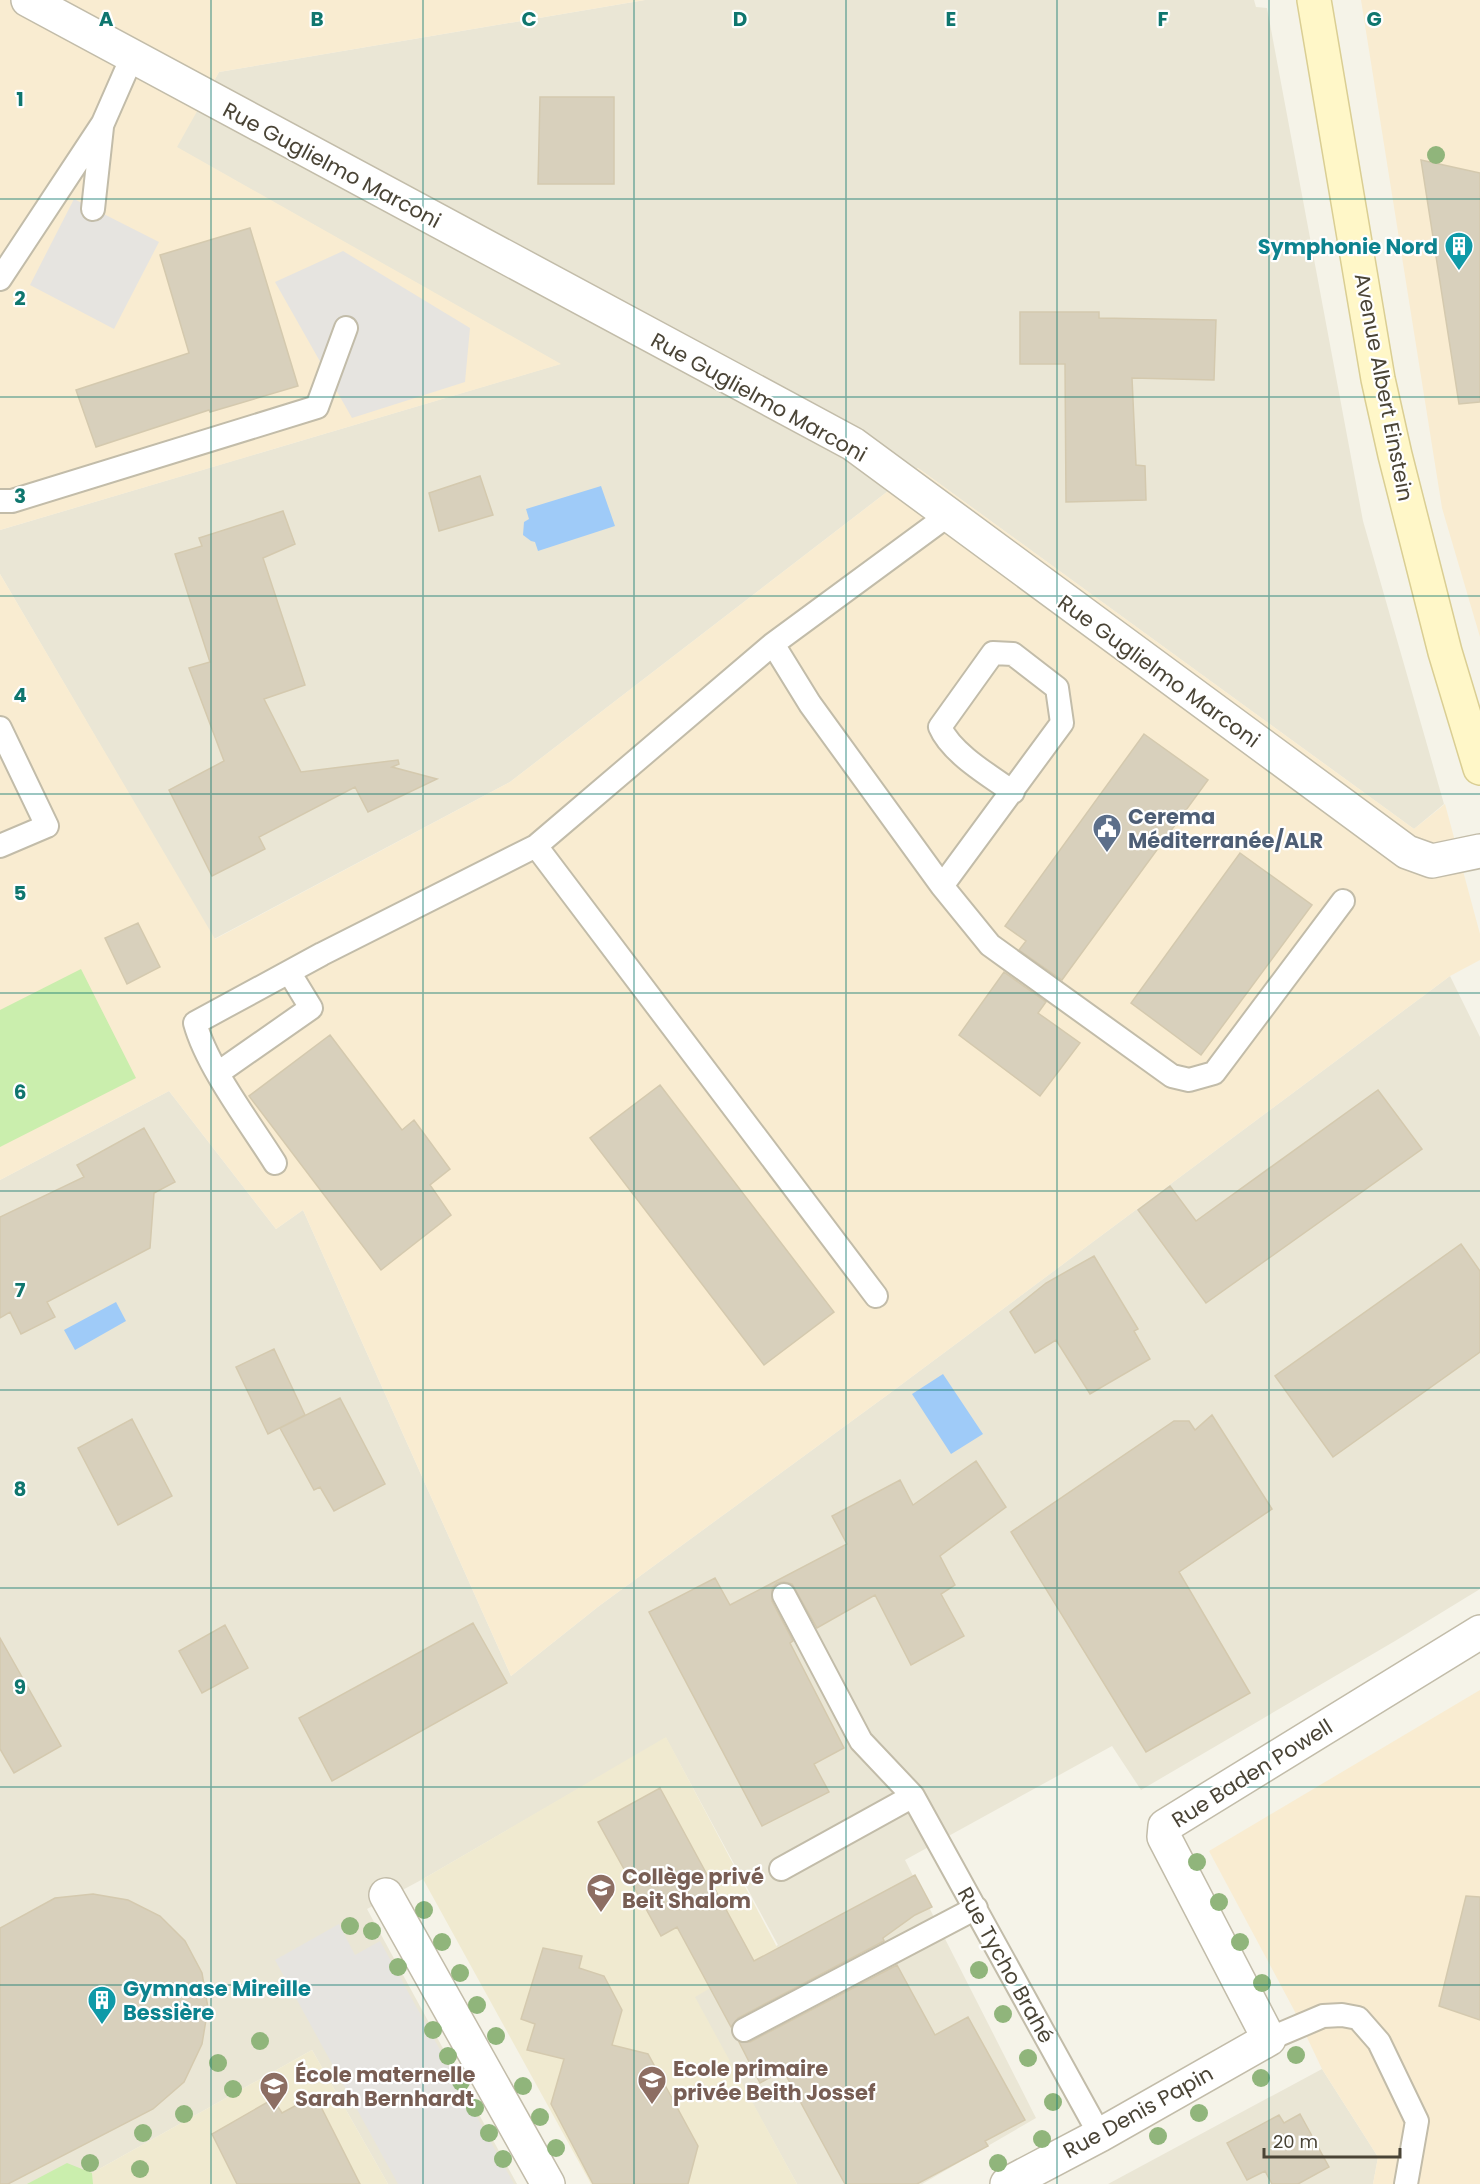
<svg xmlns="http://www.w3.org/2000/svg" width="1480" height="2184" font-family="Poppins,sans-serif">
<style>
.residential{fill:#eae6d5}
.commercial{fill:#f9ecd1}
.education{fill:#f0ead0}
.green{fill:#caeead}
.parking{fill:#e6e4e0}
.water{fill:#9fcbf8}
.building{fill:#d8d0bc;stroke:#d4c9ae;stroke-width:1.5}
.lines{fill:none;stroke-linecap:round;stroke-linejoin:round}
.service-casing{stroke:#c2bca9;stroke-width:26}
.minor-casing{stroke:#c2bca9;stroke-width:36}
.secondary-casing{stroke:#dace93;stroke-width:36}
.service{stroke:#fff;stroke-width:22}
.minor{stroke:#fff;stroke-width:33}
.secondary{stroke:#fff7c8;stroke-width:33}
.tree{fill:#90b57b}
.grid{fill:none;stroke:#0f766e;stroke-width:1.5;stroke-opacity:0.55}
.labels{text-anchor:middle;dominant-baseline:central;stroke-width:4.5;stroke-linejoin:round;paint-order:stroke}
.street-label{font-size:21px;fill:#4a4436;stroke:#fff}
.culture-label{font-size:21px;font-weight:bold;fill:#0d838f;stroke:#fff;text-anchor:end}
.service-label{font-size:21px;font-weight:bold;fill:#4e5e75;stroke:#fff;text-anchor:start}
.education-label{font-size:21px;font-weight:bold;fill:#785e54;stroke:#fff;text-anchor:start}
.grid-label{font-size:20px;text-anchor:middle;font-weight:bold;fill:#0f766e;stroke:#fff;stroke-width:4.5;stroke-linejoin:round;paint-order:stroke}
</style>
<rect width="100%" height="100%" fill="#f5f3e8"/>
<path class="residential" d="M645,0h609l2,7 11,1 96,513 81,283 -30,25 -496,-361 -408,314 -296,157 -214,-365v-44l560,-166 -384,-217 43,-75z
M1450,976l30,61v552l-85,52 -254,149 -29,-44 -207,114 131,258 -114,66h-125l-106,-192 87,-47 -112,-207 -243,141 -56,30 150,275h-129l-76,-134 -220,123 1,11h-93v-1004l169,-89 107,138 27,-19 208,466 88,-70 291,-213z
M1322,2069l56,88 -5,27h-265z"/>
<path class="commercial" d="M0,0h645l-426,72 -42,75 384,217 -561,166z
M1361,0h119v637l-38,-129z
M918,468l496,361 31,-25 35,130v26l-30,16 -560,417 -291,213 -88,70 -208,-466 -27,19 -107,-138 -169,89v-606l215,365 295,-157z
M1480,1690v494h-107l5,-27 -56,-88 -28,-59 -85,-159z"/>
<path class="education" d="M666,1737l112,212 -83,48 102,187h-206l-168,-305z
M312,2050l76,134h-295l-1,-11z"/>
<path class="green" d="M81,969l55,109 -136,69v-137z
M67,2163l25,10 1,11h-66z"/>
<path class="parking" d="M74,199l85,43 -45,87 -84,-44z
M343,251l127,77 -5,54 -113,36 -77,-136z
M339,1924l16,31 25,-14 134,243h-116l-123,-224z"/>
<path class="water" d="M601,486l14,40 -77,25 -3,-9 -4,-1 -8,-6 1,-13 5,-3 -3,-10z
M116,1302l10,19 -51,29 -11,-20z
M943,1374l40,60 -32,20 -39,-60z"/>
<path class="building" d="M540,97h74v87h-76z
M1421,160l59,13v229l-21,2z
M250,228l48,158 -88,26 -1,-2 -113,37 -20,-57 113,-37 -29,-98z
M1020,312h79v6l117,2 -2,60 -82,-2 4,87 9,1 1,34 -80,2 -1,-138h-45z
M480,476l13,39 -54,16 -10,-38z
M283,511l12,33 -32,14 42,127 -41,14 37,73 97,-12 1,4 -7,3 45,12 -69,33 -13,-25 -96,50 6,12 -53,27 -43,-86 55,-29 -35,-93 21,-6 -35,-108 27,-8 -3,-8z
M1144,734l64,46 -146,200 -43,-30 7,-9 -21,-15z
M1240,853l72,52 -111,150 -70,-52z
M138,923l22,44 -33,17 -22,-46z
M1004,972l42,30 -8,11 42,30 -40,53 -81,-61z
M330,1035l72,95 12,-10 36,49 -20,16 21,30 -70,55 -132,-174z
M660,1085l174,227 -70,53 -174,-227z
M1378,1090l44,59 -216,154 -68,-93 32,-24 26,35z
M144,1128l31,54 -21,11 -4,55 -103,54 8,15 -34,17 -11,-22 -10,6v-101l84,-40 -7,-12z
M1461,1244l19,27v81l-147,105 -58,-81z
M1094,1256l44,73 -4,2 16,28 -60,35 -34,-54 -21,13 -25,-41 36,-29z
M274,1349l31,66 -37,19 -32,-67z
M340,1398l45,86 -51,27 -14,-24 -6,3 -34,-62z
M1212,1415l60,94 -93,63 71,121 -104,59 -135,-220 163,-111h15l6,9z
M132,1419l40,77 -54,29 -40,-77z
M976,1461l30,46 -66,49 15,29 -14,9 23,42 -53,29 -36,-70 -58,33 -25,-44 -8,-2 -7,1 -5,5v13l21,40 -3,2 54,105 -30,16 15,28 -67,34 -113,-214 66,-34 15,27 117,-61 -15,-28 68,-36 13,25z
M473,1623l34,60 -175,98 -33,-63z
M225,1625l23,43 -46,25 -23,-42z
M0,1638l61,108 -47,27 -14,-24z
M660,1788l94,173 161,-86 17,32 -17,8 -32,23 1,3 -146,77 -7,9 -54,-100 -16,9 -63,-114z
M93,1894l35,6 32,16 25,25 17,32 6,35 -6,36 -18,38 -31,27 -145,75h-8v-256l55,-30z
M1466,1896l14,1v123l-41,-14z
M543,1948l39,8 -3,12 25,8 18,34 -10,35 36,9 50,92 -10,38h-95l-42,-80 13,-45 -37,-9 8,-26 -14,-5z
M897,1965l38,70 33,-18 57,103 -40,21 3,5 -71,38h-72l-62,-114 -23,13 -21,-41h11z
M315,2095l45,89h-123l-25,-50 61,-35 9,14z
M1300,2114l29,53 -31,17h-26l-7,-13 -18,9 -20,-37 52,-28 5,8z"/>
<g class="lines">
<g class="service-casing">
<path id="service" d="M93,209l9,-82
M0,279l103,-156 29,-66
M0,501h12l305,-94 29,-79
M773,644l37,60 132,182 48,59 182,131 17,4 25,-7 129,-172
M0,728l47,98 -47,20
M536,846l340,450
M942,886l120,-163 -5,-35 -44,-34 -20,-1 -53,74c11,26 50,49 73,65
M218,1073l93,-65 -22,-36
M275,1163c-25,-40 -68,-96 -80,-140l127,-69 214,-108 237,-202 174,-128
M784,1595l77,146 52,55
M781,1869l132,-73 187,339
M744,2030l232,-122
M1269,2039l54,-23 19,-1 16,3 21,24 38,79 -11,63"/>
</g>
<g class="minor-casing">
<path id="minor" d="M28,0l825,444 554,408 25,9 48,-10
M386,1895l162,289
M1007,2184l93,-49 169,-96 -105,-202 1,-11 315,-194"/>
</g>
<g class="secondary-casing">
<path id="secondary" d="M1314,0l64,379 17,76 50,197 35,116"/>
</g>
<use href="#service" class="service"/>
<use href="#minor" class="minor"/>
<use href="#secondary" class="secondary"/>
</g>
<g class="tree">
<circle cx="1436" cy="155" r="9"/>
<circle cx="1197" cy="1862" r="9"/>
<circle cx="1219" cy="1902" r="9"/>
<circle cx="424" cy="1910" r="9"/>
<circle cx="350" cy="1926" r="9"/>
<circle cx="372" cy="1931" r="9"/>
<circle cx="442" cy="1942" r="9"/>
<circle cx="1240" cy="1942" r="9"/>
<circle cx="398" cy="1967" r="9"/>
<circle cx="979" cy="1970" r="9"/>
<circle cx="460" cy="1973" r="9"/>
<circle cx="1262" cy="1983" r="9"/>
<circle cx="477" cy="2005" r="9"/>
<circle cx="1003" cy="2014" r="9"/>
<circle cx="433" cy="2030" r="9"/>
<circle cx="496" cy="2036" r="9"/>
<circle cx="260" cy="2041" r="9"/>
<circle cx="1296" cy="2055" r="9"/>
<circle cx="448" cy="2056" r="9"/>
<circle cx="1028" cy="2058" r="9"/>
<circle cx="218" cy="2063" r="9"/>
<circle cx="1261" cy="2078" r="9"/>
<circle cx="461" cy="2082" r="9"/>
<circle cx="523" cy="2086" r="9"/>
<circle cx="233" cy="2089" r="9"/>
<circle cx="1053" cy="2102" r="9"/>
<circle cx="475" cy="2108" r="9"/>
<circle cx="1199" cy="2113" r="9"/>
<circle cx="184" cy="2114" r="9"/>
<circle cx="540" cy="2117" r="9"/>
<circle cx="143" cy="2133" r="9"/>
<circle cx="489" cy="2133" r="9"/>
<circle cx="1158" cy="2136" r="9"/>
<circle cx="1042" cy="2139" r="9"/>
<circle cx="556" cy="2148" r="9"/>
<circle cx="503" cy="2159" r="9"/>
<circle cx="90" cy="2163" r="9"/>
<circle cx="998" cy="2163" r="9"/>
<circle cx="140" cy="2169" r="9"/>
</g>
<path class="grid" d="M211,0v2184M423,0v2184M634,0v2184M846,0v2184M1057,0v2184M1269,0v2184M0,199h1480M0,397h1480M0,596h1480M0,794h1480M0,993h1480M0,1191h1480M0,1390h1480M0,1588h1480M0,1787h1480M0,1985h1480"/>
<defs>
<g id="building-pin" transform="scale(1.5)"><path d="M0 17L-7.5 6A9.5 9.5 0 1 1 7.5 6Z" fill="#0f9aa8" stroke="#fff"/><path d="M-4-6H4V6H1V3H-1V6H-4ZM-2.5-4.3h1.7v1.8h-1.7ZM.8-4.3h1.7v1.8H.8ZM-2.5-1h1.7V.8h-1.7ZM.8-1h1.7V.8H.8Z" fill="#fff"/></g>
<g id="civic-pin" transform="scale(1.5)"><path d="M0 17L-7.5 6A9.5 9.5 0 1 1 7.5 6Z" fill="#5c6f8a" stroke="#fff"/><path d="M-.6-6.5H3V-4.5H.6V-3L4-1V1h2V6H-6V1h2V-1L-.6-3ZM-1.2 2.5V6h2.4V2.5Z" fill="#fff"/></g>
<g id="school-pin" transform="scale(1.5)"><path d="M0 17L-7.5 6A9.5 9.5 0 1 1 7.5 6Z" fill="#8d6e63" stroke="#fff"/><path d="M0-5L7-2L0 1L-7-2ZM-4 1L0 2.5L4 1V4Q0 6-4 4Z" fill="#fff"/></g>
</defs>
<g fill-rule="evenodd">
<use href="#building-pin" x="1459" y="246"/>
<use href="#civic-pin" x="1107" y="828"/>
<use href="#school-pin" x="601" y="1888"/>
<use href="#building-pin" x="102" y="2000"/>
<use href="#school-pin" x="652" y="2080"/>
<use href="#school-pin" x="274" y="2086"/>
</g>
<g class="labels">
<g class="street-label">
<text transform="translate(332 165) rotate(28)">Rue Guglielmo Marconi</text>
<text transform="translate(1384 387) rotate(79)">Avenue Albert Einstein</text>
<text transform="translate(759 397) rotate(29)">Rue Guglielmo Marconi</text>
<text transform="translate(1159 671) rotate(36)">Rue Guglielmo Marconi</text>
<text transform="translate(1252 1773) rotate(-32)">Rue Baden Powell</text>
<text transform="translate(1006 1965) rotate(61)">Rue Tycho Brahé</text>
<text transform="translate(1138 2112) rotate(-29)">Rue Denis Papin</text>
</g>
<g class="culture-label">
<text x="1438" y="246">Symphonie Nord</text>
<text x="123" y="1988" text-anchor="start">Gymnase Mireille<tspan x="123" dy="24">Bessière</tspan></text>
</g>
<g class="service-label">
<text x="1128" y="816">Cerema<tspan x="1128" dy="24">Méditerranée/ALR</tspan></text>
</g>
<g class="education-label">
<text x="622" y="1876">Collège privé<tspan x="622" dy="24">Beit Shalom</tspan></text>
<text x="673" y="2068">Ecole primaire<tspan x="673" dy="24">privée Beith Jossef</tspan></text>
<text x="295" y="2074">École maternelle<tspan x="295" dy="24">Sarah Bernhardt</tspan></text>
</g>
</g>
<g class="grid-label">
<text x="106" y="26">A</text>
<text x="317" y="26">B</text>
<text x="529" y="26">C</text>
<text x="740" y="26">D</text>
<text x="951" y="26">E</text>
<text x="1163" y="26">F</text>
<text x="1374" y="26">G</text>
<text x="20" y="106">1</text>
<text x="20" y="305">2</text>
<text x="20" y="503">3</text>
<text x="20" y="702">4</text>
<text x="20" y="900">5</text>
<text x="20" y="1099">6</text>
<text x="20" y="1297">7</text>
<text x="20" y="1496">8</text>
<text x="20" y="1694">9</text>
</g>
<path d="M1264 2148v9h136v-9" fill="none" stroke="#4a4436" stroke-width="3"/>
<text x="1273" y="2148" font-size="18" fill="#4a4436" stroke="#ffffff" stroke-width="4.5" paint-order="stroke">20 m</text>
</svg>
